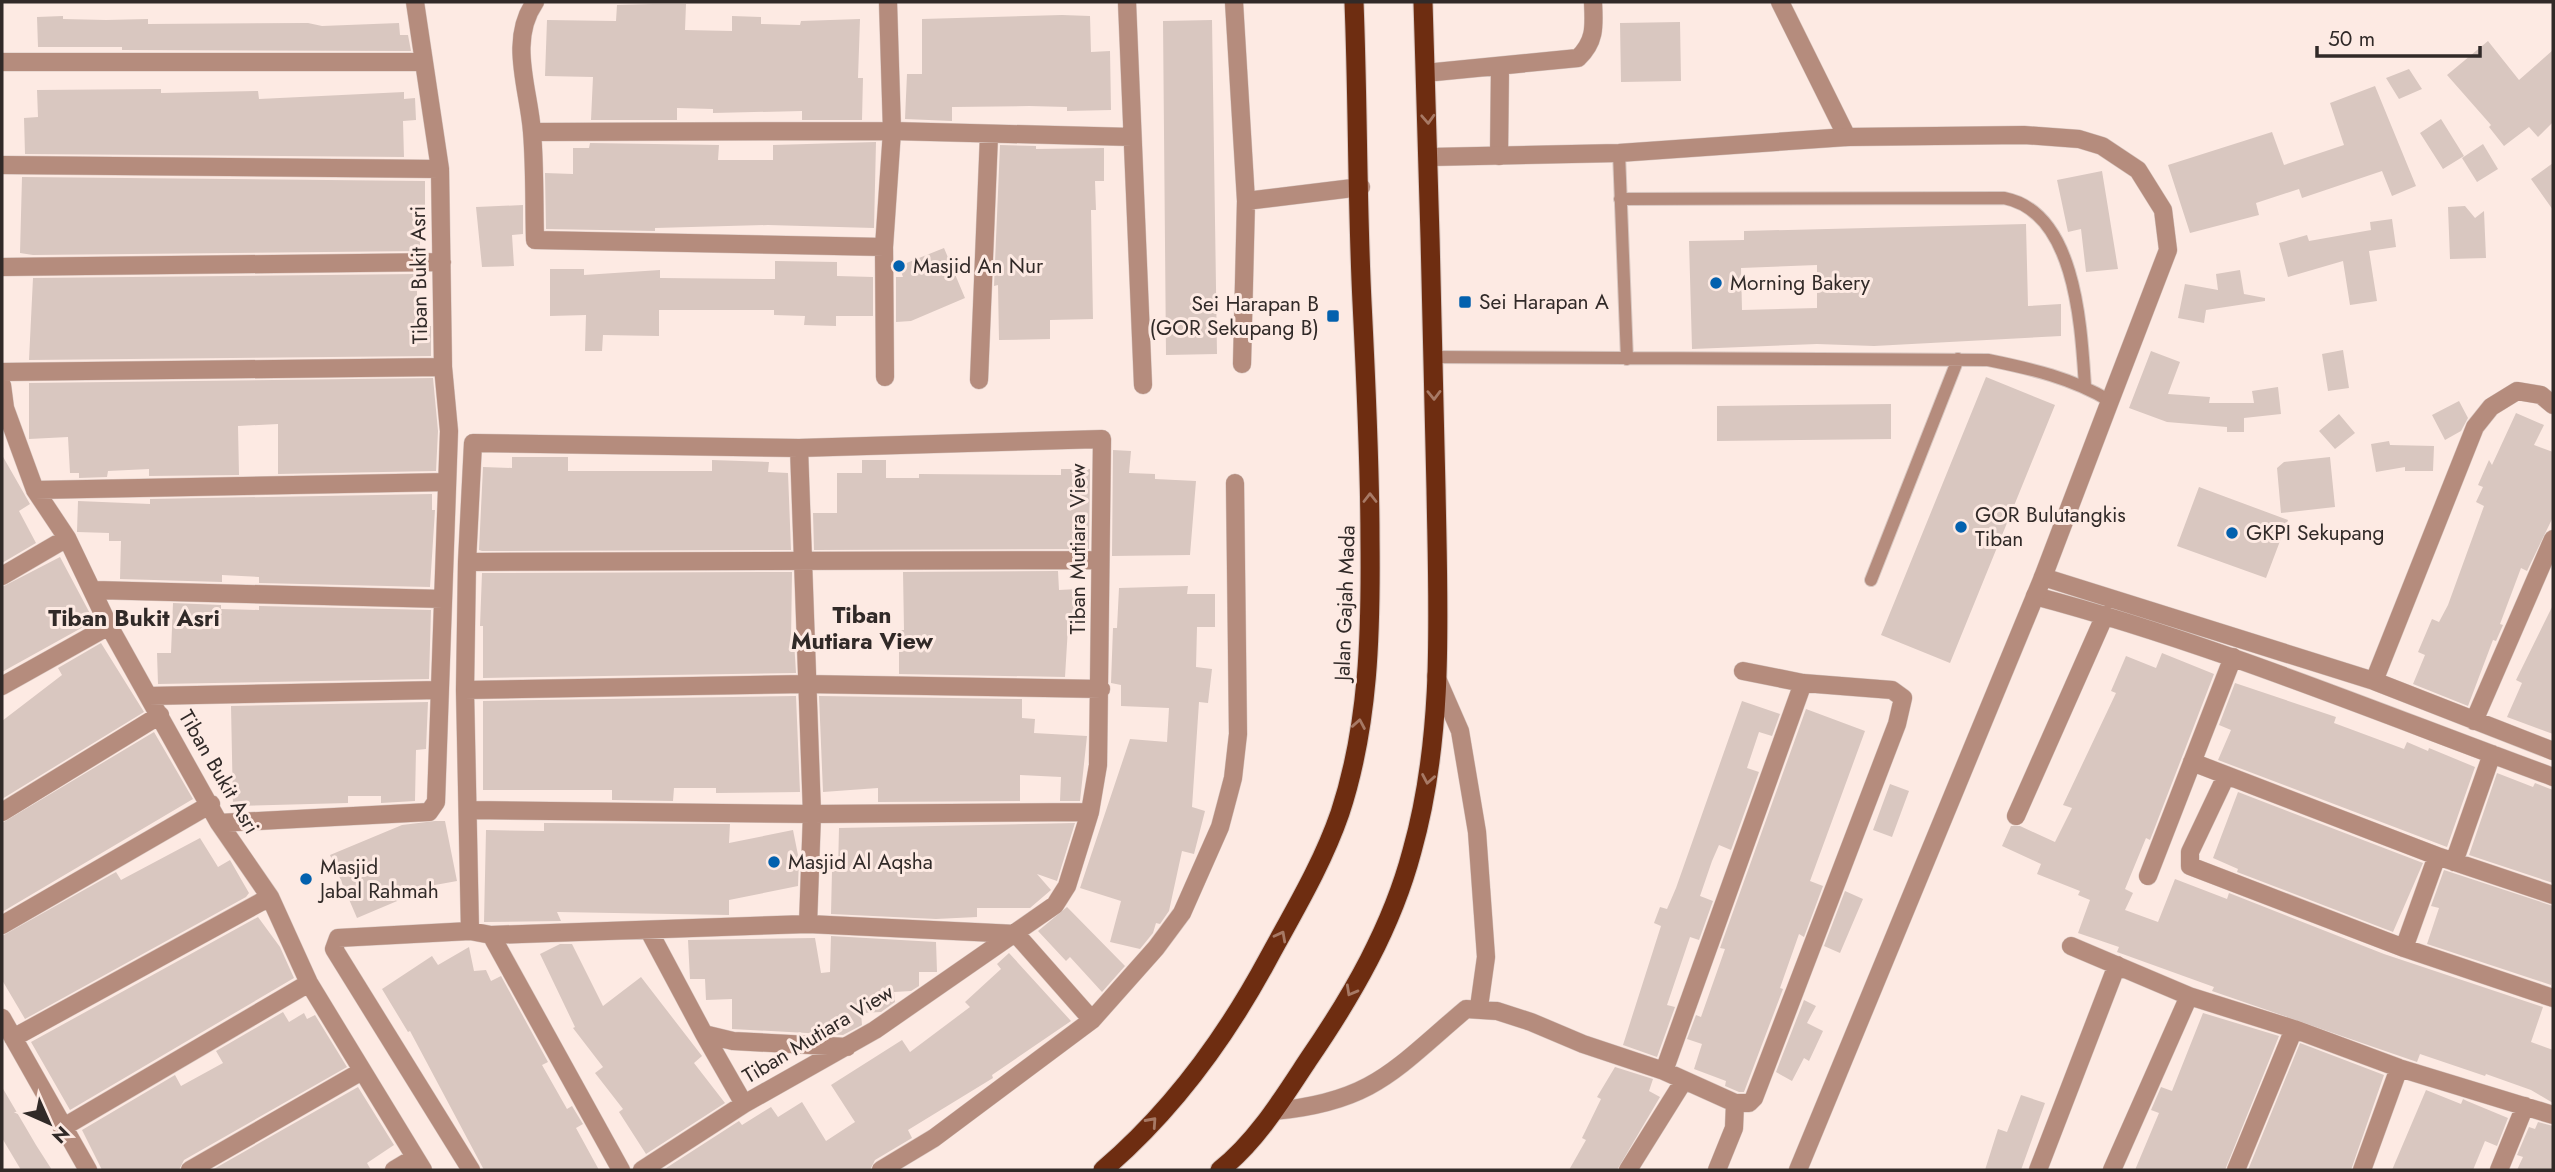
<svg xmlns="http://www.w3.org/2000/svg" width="2555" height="1172" font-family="Jost,sans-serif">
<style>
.building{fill:#d9c7c0;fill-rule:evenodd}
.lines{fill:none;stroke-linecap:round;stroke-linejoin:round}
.service-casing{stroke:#d8c7c1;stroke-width:14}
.minor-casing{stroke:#d8c7c1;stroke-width:19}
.tertiary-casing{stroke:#d8c7c1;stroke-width:19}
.trunk-casing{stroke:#d8c7c1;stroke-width:21}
.service{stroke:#b58c7d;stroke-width:12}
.minor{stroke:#b58c7d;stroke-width:18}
.tertiary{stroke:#b58c7d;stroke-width:18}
.trunk{stroke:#6e2d11;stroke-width:19}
.oneway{stroke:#a77965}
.poi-dot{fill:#0361ae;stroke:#fdeae3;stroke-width:2.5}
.labels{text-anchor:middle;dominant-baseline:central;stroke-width:6;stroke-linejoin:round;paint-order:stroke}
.poi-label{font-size:21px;fill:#312a28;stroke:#fdeae3;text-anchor:start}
.street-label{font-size:21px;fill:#312a28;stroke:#fdeae3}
.neighbourhood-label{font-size:23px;font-weight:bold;fill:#312a28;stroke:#fdeae3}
</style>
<rect width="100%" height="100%" fill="#fdeae3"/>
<path class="building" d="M653,4h33l-1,26 47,1v-15l29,1v7l39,1 1,-4 59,-2 -2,59h5l-1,42h-60v-9l-89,2v-4l-36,-1v12h-86l2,-43 -48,-1 2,-56 69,1 1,-16z
M1062,15l28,1 1,36 19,-1 1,59 -44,1v-4l-38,-1 -77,1v14l-47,-2 2,-45h15v-55z
M63,16v3l43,1 42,-1v5l160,-1 14,3 77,-3 1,12h8l3,16 -289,-1v-3h-84l-1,-30z
M1212,20l5,334 -51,1 -3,-334z
M1680,22l1,59 -60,1 -1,-59z
M2488,41l31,39 34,-30v72l-15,15 -9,-10 -25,19 -15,-19 2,-2 -44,-50z
M2409,69l13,20 -23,10 -13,-21z
M2375,86l41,100 -24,10 -10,-25 -80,27 -3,-9 -43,14 3,12 -69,18 -22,-68 104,-33 12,33 60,-20 -14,-42z
M161,89v4l97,-2 1,8 145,-7v7l11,-1 1,22 -13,1 1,36 -379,-3 -1,-36 14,-1 -1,-27z
M2441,119l23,37 -21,13 -23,-36z
M876,142l-2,86 -106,-3 -113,3v3l-109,-2 -1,-56 28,1v-26h16l1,-5 129,2 -1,15h55v-15z
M2483,144l15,25 -21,13 -15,-24z
M1000,145l36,1v3l68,-1v33h-9l1,29h-5l2,109 -43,1v19l-51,1 -1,-55 -4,1z
M2553,163v47l-22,-31z
M2102,171l16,98 -32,3 -5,-43 -13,3 -11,-52z
M22,177l403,4v40h-5v30l-387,4 -13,-2z
M523,205v29l-11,1 2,31 -32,1 -6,-60z
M2465,206l10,12 9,-7 2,47 -36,1 -2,-52z
M2392,219l4,28 -27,4 8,50 -27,4 -7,-44 -55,16 -9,-34 28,-8 2,6 62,-11 -1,-8z
M2026,224l2,82 33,-2v32l-187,10 -57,-2 -125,5 -3,-108 55,-1v-9zM1817,265v43l-75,2 -1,-42z
M944,248l21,50 -54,23 -15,1v-45h7l-4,-11z
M775,261l62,1v14l36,1v39h-37v10l-32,-1 1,-9 -31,-1v-5h-115v26l-56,-1 -1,16h-17l1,-36 -36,1v-47h34v6l76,-5v8l115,1z
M2240,270l4,24 21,4v3l-59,9 -2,13 -26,-5 7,-34 33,6 -2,-16z
M417,274v52h14v30l-402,4 4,-82z
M2343,350l6,38 -21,3 -6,-37z
M2151,351l29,11 -12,32 42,3 -1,6h45l-2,-12 26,-4 3,27 -37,4v14h-17v-5l-60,-5 -38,-14z
M1986,377l69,28 -105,258 -69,-28z
M433,378l5,53 -2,40 -158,3v-50l-40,2 1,49 -90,1v-7l-41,2 -1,6 -28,1v-5h-9l-2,-36 -39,2v-56z
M2459,401l9,17 -7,13 -16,9 -13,-25z
M1891,404v35l-174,2v-35z
M2516,413l28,12 -10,20 19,7v65l-26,54 -6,-3 -21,56 3,1 -7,16 -3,-1 -25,66 -55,-22 12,-29 -7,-3 14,-33 7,3 9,-17 36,-99 -8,-4 7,-15 -5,-2 11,-25 3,5z
M2339,414l16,19 -20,16 -16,-18z
M2389,441l1,4 44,1 -1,25h-28v-4l-29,5 -5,-28z
M1113,450l18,1 -2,22 26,1v5l41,2 -6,74 -78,1z
M2,455l28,49 -11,7 17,32 -34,20z
M512,457h56v14h144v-11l57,2 -1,10 20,1 3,77 -309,1 -3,-1 4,-83 29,1z
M2330,457l5,50 -54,6 -4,-45 7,-6z
M862,460h24v18h33v-4l142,1v-6h29l-1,80 -275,1 -1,-37h24v-40h25z
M2199,487l89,33 -22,58 -89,-32z
M432,494v16h3l-5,77 -171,-4v-6l-37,-2v7l-102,-3 1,-38h-12v-8l-32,-1 1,-31 72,3v-5z
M60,557l34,64 -92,51v-85z
M1058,571l1,19 18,-1v37l-9,1 -3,50 -166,-3v-44h5l-1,-58z
M792,572l-1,69h3l2,32 -313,5v-52h-3l2,-53z
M1188,586l-1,8h28v33h-18l-1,40 16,2 -4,34 -9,-1 -7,105 13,4 -11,43 -12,-3 -13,60 -9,13 -4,-1 -3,10 -13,16 -30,-7 11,-41 -41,-13 50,-149 37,3 2,-34 -48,-2v-21l-10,-2 2,-55h4l2,-40z
M173,603l48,2v4l38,1v-4l172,4 -2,69 -271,5 -1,-31h14z
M2553,605v129l-46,-17 15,-34 -6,-3z
M101,643l43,69 -142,87v-78l60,-46 -4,-7z
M2162,653l52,21 -64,166 -4,-2 -21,51 8,4 -8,17 33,12 17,-43 52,20 2,-6 155,61 159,53 -12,35 22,8v53l-22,-13 -45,-16 -1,2 -65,-22 -3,8 -205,-71 2,-4 -97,-35 2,-5 -41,-14 12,-33 -12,-5 2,-4 -43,-17 4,-10 -39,-18 9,-20h9l35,16 17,-34 -9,-3 53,-112 -5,-2 15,-35 30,12z
M2235,683l101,34 -2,6 70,26 3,-7 21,9 1,-3 46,19 -28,80 -229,-87 13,-30 -12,-5z
M796,696l4,96 -84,1v-5h-42l-1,13 -61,-1v-10h-129v-89z
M819,696l203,3v19l13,1 -1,14 53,3 -7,65h-20l1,-24 -41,-2v26l-142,1v-14l-55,4z
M1742,701l38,13 -8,22 -13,-4 -12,36 12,4 -28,78 -12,-5 -7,16 -12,35 13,5 -14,39 -9,-3 -23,68 8,2 -18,50 -34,-12 38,-119 -7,-3 6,-16 7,2 9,-21z
M428,702l-2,47 -10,1 -1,51 -34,2v-7h-33v7l-115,3 -2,-100z
M1806,709l59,22 -55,150 13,5 -19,51 -5,-3 -19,54 3,1 -39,103h-5l-14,-6 1,-5 -32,-12 8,-25 -15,-5 9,-24 5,2 24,-68 -5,-1z
M154,732l39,67 -191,113v-89z
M2497,773l36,14 2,-4 18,7v93l-84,-28z
M1890,784l19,7 -17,46 -19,-7z
M2238,792l185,71 -30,69 -156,-60 1,-3 -25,-11z
M435,821h10l12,60 -22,4 -78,33 -27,-63 72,-30z
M544,823l186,1 -1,19 64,-13 6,30 -1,26 -69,14v15l-172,-3 4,9 -77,1 2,-92 58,1z
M1075,823l-18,58 -20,-7 14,16 -21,18h-53v9l-41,2 -105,-5 1,-43h6l1,-43z
M200,838l18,29 12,-7 19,33 -3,4 -221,122 -23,-39v-44l114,-64 5,8z
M2444,870l109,36 -2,79 -124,-41 12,-36 -8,-2z
M1845,891l18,8 -23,54 -16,-7z
M1067,907l58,59 -23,26 -32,-35 -4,4 -28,-30z
M258,917l22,30 14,31 -224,132 -39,-68z
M831,936l105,6 1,30h-18v14l-8,5 -17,1 1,10 -14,10 -20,1 1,12 -19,10 -111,-6v-30l-26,1 -1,-21h-15l-2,-39 127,-2 6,35 9,-1z
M560,944h12l31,62 38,-29 61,79 -8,7 31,40 -79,51 -27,-42 4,-3 -28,-36 8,-6 -30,-39 2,-1 -35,-73z
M469,947l5,24 12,-1 5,11 10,-5 47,86 -6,3 25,44 5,-3 11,18 -7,4 23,42h-115l-74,-139 -2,1 -26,-43 50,-33 6,9z
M1009,953l62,68 -79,54 1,3 -85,52 4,8 -37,22 -5,10h-207l76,-49 3,4 29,-18 7,10 24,-15 24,39 29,-19 -24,-37 71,-45 8,12 60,-45 -5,-5 36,-33 -4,-5z
M1804,1000l12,6 -9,17 16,8 -14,30 -5,-3 -12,23 -16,-9z
M283,1012l6,10 15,-9 3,6 8,-4 32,52 -163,93 -5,10h-77l-20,-40 93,-55 6,11 42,-23 -7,-12z
M2203,1013l76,23 -54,134h-90l24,-57 -8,-3 10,-23 11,4z
M2300,1043l84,32 -33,95h-103z
M1615,1067l38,12 -4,12 11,6 -43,73h-48l17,-30 -4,-2 19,-39 -4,-2z
M2,1087l34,58 16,25h-31l-19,-32z
M358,1087l36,58 -27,18 4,7h-159z
M2426,1090l35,14 2,-5 4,2 41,17 -11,28 -12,-5 -12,29h-81z
M2021,1095l24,8 -24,67h-36l13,-41 9,3z
M2538,1122l15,4v44h-36l6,-13 -6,-2 12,-28 6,2z"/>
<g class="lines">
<g class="service-casing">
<path id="service" d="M1619,153l8,206
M1620,199l384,-1c72,14 77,128 81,188
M1434,357l554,3c44,9 84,18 122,41
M1871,580l87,-221"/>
</g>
<g class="minor-casing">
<path id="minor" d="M535,2c-27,39 -6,87 -3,130 3,36 2,72 3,108l349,7
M1127,2l16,383
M1234,2l12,199 -4,163
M1780,2l67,135
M2,62h422
M1425,73l153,-15c18,-17 16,-33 15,-56
M532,132l360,-1 240,6
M1499,156l1,-89
M2,165l438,4
M1246,201l115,-14
M2,267l440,-5
M2,372l441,-5
M885,377l-1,-130 8,-116 -4,-129
M979,380l10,-245
M2,385l3,23 30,82 32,48 42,88 110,197 51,74 39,86 114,187
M799,448l13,366 -4,110
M35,490l412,-8
M467,562l6,-119 326,5 303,-9 -4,326 -8,47 -23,74 -12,19 -180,125 -131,74 -102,66
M2,576l65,-38
M2043,577l331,104 179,70
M94,590l349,9
M2035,596c177,47 346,118 518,181
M1436,676l24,55 17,101 9,125 -7,50
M2374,681l101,-254 16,-20 26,-16 24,4 12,10
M2,686l107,-60
M465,690l340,-6 296,5
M149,696l290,-6
M2474,721l79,-182
M2192,762l245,94 116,39
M2226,776l-36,76v14l214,82 149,50
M469,810l343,4 278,-2
M2,812l158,-97
M2016,816l89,-201
M219,823l210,-11 7,-10 13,-371 -6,-64 -3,-198 -25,-167
M2454,862l38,-108
M2148,876l85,-219
M2,925l209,-121
M470,931l-5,-241 2,-128 631,-2
M649,931l55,103 29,7 114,6
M491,935l130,235
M2071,946l118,50 105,33 105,39 154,47
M2404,948l33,-92
M2,1018l86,152
M704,1034l40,70
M13,1038l257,-141
M1664,1071l139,-388
M1274,1111c99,-9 121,-42 192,-102l31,2 34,11 52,22 81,27 71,32h14l5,-5 143,-374 6,-26 -11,-8 -89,-7 -60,-12
M62,1128l247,-145
M190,1170l172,-99
M394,1170l20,-12
M471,1170l-137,-221 4,-11 132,-7 21,4 317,-11 208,10 76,86
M881,1170l53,-32 158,-118 64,-72 26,-35 38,-86 13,-49 5,-44 -3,-251
M1628,1170l55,-88
M1717,1170l17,-42 1,-25
M2038,1170l79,-205
M2112,1170l77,-174
M2236,1170l58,-141
M2362,1170l37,-102
M2499,1170l26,-64"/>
</g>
<g class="tertiary-casing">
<path id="tertiary" d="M1430,157l189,-4 228,-16 177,-2 55,4 23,7 36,24 25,40 5,40 -58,151 -67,176 -245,593"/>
</g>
<g class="trunk-casing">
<path id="trunk" d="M1103,1170c68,-58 123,-133 165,-211 26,-48 54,-94 72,-146 29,-88 31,-181 30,-273 0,-79 -4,-158 -8,-238 -5,-100 -4,-200 -8,-300
M1220,1170c36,-28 63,-72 88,-110 44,-64 84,-133 104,-209 33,-117 26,-241 24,-362 -3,-162 -8,-325 -13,-487"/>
</g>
<use href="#service" class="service"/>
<use href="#minor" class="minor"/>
<use href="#tertiary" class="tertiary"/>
<use href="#trunk" class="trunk"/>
</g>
<defs><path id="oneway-chevron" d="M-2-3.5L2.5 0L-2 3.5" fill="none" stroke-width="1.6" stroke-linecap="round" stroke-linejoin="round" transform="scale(1.75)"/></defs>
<g class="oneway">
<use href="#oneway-chevron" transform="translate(1428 119) rotate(87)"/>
<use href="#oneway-chevron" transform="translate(1434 395) rotate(89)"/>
<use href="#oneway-chevron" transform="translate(1370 498) rotate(-90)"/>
<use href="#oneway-chevron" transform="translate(1359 724) rotate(-80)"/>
<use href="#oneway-chevron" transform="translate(1428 779) rotate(100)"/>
<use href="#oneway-chevron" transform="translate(1281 936) rotate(-62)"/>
<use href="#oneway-chevron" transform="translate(1351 991) rotate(119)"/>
<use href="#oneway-chevron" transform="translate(1152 1122) rotate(-48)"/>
</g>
<g class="poi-dot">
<circle cx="899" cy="266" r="7"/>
<circle cx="1716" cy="283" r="7"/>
<rect x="1458" y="295" width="14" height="14" rx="3.5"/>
<rect x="1326" y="309" width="14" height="14" rx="3.5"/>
<circle cx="1961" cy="527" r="7"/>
<circle cx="2232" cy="533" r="7"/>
<circle cx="774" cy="862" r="7"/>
<circle cx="306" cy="879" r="7"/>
</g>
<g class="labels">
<g class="poi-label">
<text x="913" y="266">Masjid An Nur</text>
<text x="1730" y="283">Morning Bakery</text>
<text x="1479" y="302">Sei Harapan A</text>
<text x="1319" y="304" text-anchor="end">Sei Harapan B<tspan x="1319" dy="24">(GOR Sekupang B)</tspan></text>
<text x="1975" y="515">GOR Bulutangkis<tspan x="1975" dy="24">Tiban</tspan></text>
<text x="2246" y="533">GKPI Sekupang</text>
<text x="788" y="862">Masjid Al Aqsha</text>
<text x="320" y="867">Masjid<tspan x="320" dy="24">Jabal Rahmah</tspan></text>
</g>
<g class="street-label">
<text transform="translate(419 275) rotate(-91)">Tiban Bukit Asri</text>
<text transform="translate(1078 549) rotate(-90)">Tiban Mutiara View</text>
<text transform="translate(1345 603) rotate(-88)">Jalan Gajah Mada</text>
<text transform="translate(219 772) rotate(60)">Tiban Bukit Asri</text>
<text transform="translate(818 1034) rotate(-31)">Tiban Mutiara View</text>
</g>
<g class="neighbourhood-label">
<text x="862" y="615">Tiban<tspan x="862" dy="26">Mutiara View</tspan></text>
<text x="134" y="618">Tiban Bukit Asri</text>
</g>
</g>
<rect width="2555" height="1172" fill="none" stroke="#312a28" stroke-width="7"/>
<g transform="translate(49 1123) rotate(135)" stroke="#fdeae3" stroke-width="5" paint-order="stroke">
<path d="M0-5L12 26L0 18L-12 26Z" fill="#312a28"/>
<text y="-10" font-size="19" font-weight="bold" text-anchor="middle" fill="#312a28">N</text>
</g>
<path d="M2317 46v10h163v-10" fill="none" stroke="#312a28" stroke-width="3.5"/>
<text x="2328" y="46" font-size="21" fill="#312a28" stroke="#fdeae3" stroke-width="5" paint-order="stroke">50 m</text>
</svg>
